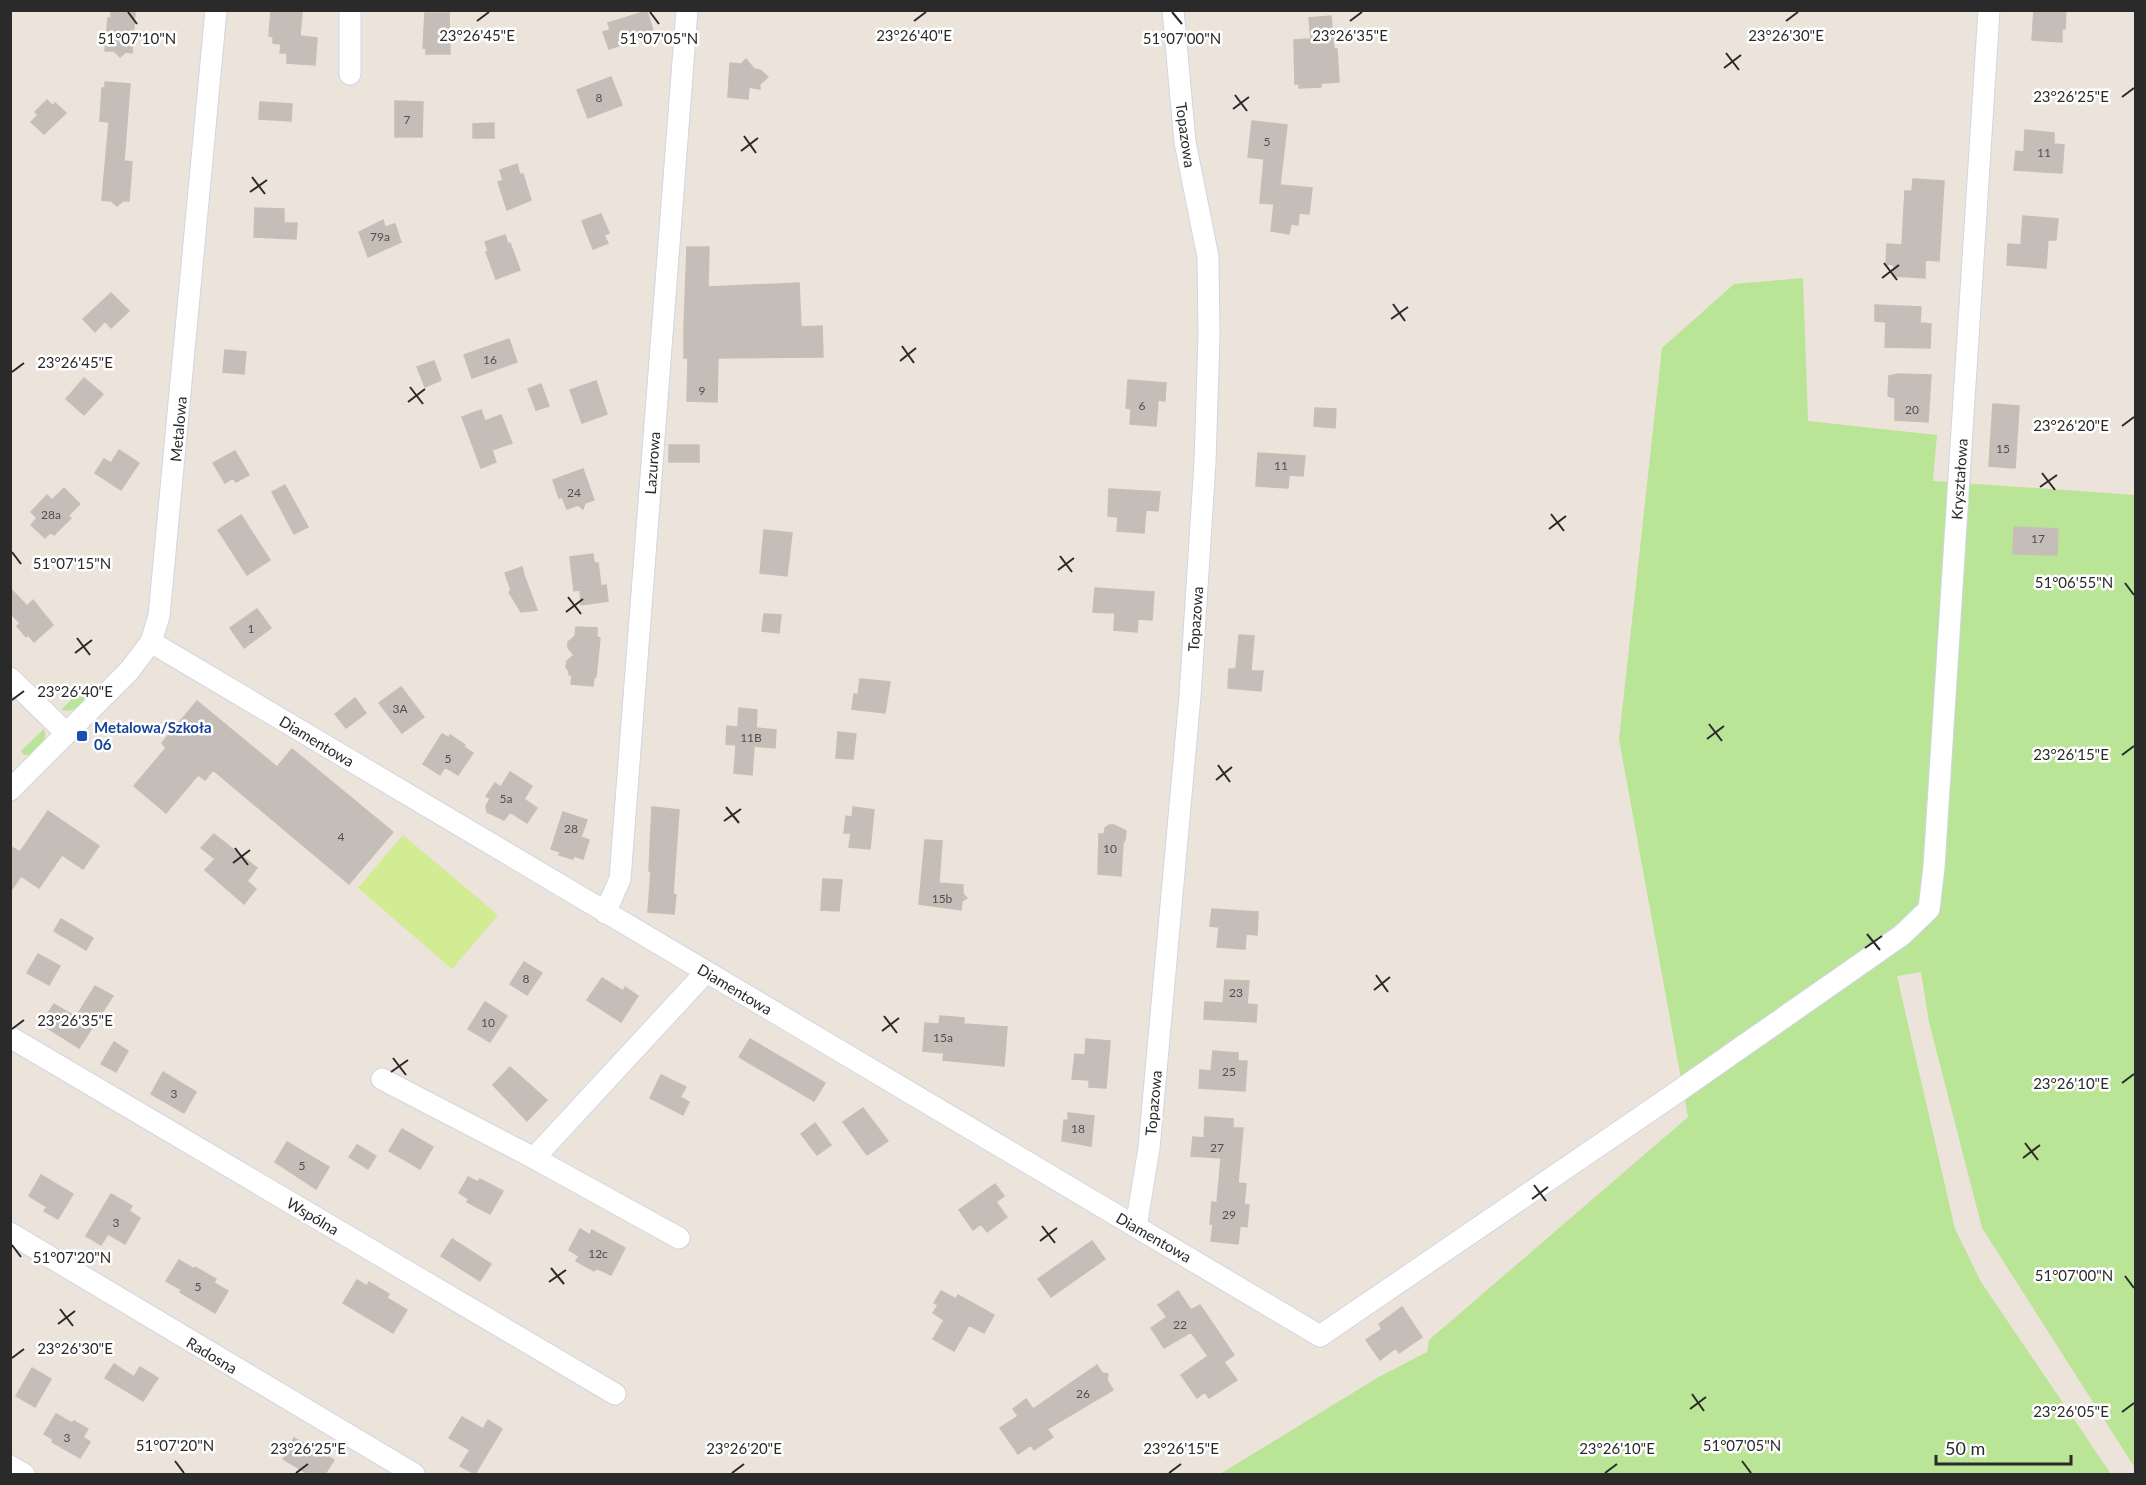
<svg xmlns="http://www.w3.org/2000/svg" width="2146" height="1485" font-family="Lato,sans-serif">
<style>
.green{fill:#bae496}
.pitch{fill:#d1ec92}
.building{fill:#c4bdb8;stroke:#c7beb5;stroke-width:1.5}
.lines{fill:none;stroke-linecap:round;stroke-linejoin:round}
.minor-casing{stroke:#d0d6e3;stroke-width:23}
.minor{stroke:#fff;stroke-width:21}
.ticks{fill:none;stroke:#2a2a2a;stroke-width:2}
.transit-dot{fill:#1a4fb4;stroke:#fff;stroke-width:2}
.labels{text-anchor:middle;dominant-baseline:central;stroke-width:5;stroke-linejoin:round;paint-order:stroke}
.number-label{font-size:12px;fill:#504f4e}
.street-label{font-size:15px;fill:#2a2a2a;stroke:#fff}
.transit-label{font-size:15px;font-weight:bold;fill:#164399;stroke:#fff;text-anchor:start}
.ticks-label{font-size:15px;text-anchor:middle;fill:#2a2a2a;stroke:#fff;stroke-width:5;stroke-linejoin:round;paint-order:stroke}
</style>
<rect width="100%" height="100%" fill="#ece3db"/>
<path class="green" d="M1803,278l5,143 129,14 -4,46 202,14v973l-153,-240 -53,-206 -8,-50 -24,4 58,253 26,53 130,192h-891l157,-96 50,-26 2,-12 259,-223 -69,-378 43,-391 72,-64z
M85,686l8,7c-10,9 -18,21 -32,17z
M44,729c5,11 -6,18 -14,26h-6l-3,-4z"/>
<path class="pitch" d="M403,835l95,80 -46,54 -94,-81z"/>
<path class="building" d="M271,10l31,2 -2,24 17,2 -2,27 -28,-2v-10h-7l1,-9 -8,-1v-6l-4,-1z
M2034,10h32l-1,19h-3v13l-30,-2z
M111,11l24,2 -3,40 -6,-1 -6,5 -6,-6h-9l3,-33h3z
M647,11l7,23 -45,15 -6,-17 7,-2 -2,-7z
M425,13h24l1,41h-24v-6h-3z
M1331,16l3,33h3l2,33 -18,1v4l-22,1v-4h-4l-1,-44 17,-1 -2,-21z
M746,59l8,10 6,1 8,7 -8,7v5l-11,-2 -1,12 -20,-2 2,-34 11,1z
M611,77l11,28 -34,13 -11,-28z
M105,82l25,2 -6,77 8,1 -3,39h-6l-6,5 -6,-5 -9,-1 7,-78 -9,-1 2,-33h3z
M47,100l6,6 2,-3 11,10 -22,21 -13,-12 7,-7 -3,-3z
M395,101l28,1 -1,35h-27z
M260,102l32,2 -1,17 -32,-2z
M1252,121l35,4 -7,60 32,3 -3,26 -10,-1 -1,12 -7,-1 -2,10 -18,-3 3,-27 -14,-1 4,-44 -16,-2z
M494,123v15h-21v-14z
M2025,130l29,3v11l10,1 -2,28 -48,-3 2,-19 8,1z
M517,164l3,11 3,-1 8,26 -24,10 -9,-28 5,-2 -3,-10z
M1913,179l31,2 -5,80 -14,-1v18l-32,-2 1,-11 -8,-1 1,-20 15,1 3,-54h7z
M255,208l29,1v14h13l-1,16 -42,-2z
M601,214l8,19 -5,2 4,8 -15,6 -11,-28z
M2023,216l35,3 -2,21h-8l-2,28 -39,-3 1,-21 13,1z
M383,220l2,7 10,-3 6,18 -33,15 -9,-25z
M505,235l3,9 2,-1 10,27 -24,9 -10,-27 2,-1 -3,-9z
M687,247h22l-1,40 91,-4 2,44 21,-1 1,31 -105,1 -1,44 -30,-1 1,-43h-4v-30z
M111,293l18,18 -18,17 -6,-7 -10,11 -12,-13z
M1875,305l46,2 -1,16 11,1 -1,24 -45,-1 1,-25 -11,-1z
M509,339l8,23 -45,16 -8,-23z
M225,350l21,2 -2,22 -21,-2z
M434,361l7,19 -16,7 -8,-20z
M1898,374l33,1 -3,47 -33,-2v-22l-7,-2 1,-20z
M84,378l19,16 -19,21 -18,-16z
M1128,380l38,3 -1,18 -7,-1 -2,26 -26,-2 1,-15 -5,-1z
M596,381l11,33 -25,9 -12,-33z
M541,384l8,22 -13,4 -8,-21z
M1993,404l26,2 -4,62 -26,-2z
M1315,408l21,1 -1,19 -21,-2z
M481,410l4,11 16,-6 11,28 -20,7 4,12 -15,6 -19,-51z
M669,445h30v17h-30z
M119,450l20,13 -18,27 -26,-17 9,-14 7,4z
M235,451l14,24 -13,7 -3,-4 -8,5 -12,-20z
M1258,453l47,3 -2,20 -14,-1 -1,13 -32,-2z
M583,469l11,31 -9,3 -2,6 -5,-4 -11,4 -5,-12 -3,1 -6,-18z
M285,485l23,42 -14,7 -22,-42z
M64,488l16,16 -12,12 3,2 -17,17 -3,-3 -6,6 -14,-13 6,-7 -6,-6 16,-17 5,5z
M1109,489l51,3 -2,19 -12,-1 -2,23 -27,-2 1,-14 -10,-1z
M241,515l29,45 -23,15 -29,-45z
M2014,527l44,2 -1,26 -44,-1z
M764,530l28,3 -5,43 -27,-3z
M593,554l1,9h4l3,23 5,-1 2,16 -27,4 -1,-15 -6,1 -4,-34z
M522,567l2,8 13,35 -16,2 -12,-20 2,-2 -6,-17z
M10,588l17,18 6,-6 20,25 -19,17 -6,-7 -2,2 -9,-11 3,-3 -10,-10z
M1095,588l59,4 -2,28 -14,-1 -1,13 -23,-2 1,-17 -22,-1z
M257,609l14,19 -27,20 -14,-20z
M764,614l17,1 -2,18 -17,-2z
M576,627l21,1v9l3,1 -4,39h-2l-1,9 -22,-2 1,-9h-3v-4l-3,-4 1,-6 7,-6 -6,-7v-6l7,-6z
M1239,635l15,1 -3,35h12l-2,20 -33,-3 1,-19h7z
M860,679l30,3 -5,31 -33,-4 2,-15 4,1z
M401,687l23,30 -22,16 -23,-30z
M355,698l11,15 -20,15 -11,-14z
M197,701l80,66 15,-18 101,83 -44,52 -136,-114 -8,10 -7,-5 -32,38 -32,-27 32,-38 -4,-5z
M739,708l18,2 -1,18 20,2 -1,18 -21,-2 -2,29 -18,-2 2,-28 -10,-1 1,-18 11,1z
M838,732l18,2 -3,25 -17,-1z
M442,734l7,4 1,-3 15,10 -1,2 9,6 -15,22 -13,-8 -5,8 -17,-11z
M510,772l22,14 -8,13 13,9 -10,15 -17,-11 -6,8 -17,-8 -1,-6 4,-7 -4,-3 9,-13 6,4z
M652,807l27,3 -6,84 3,1 -2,19 -26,-2 3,-41h-2z
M853,807l21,3 -4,39 -21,-2 2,-14h-7l2,-17 6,1z
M48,811l51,35 -16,23 -21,-14 -23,33 -18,-12 -11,16v-46l10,6z
M563,812l24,8 -6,17 8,3 -6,19 -9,-3 -1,3 -14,-4 1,-3 -9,-3z
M1109,825h5l12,6 -1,9 -2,3 -2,33 -23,-2 1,-40h5l1,-6z
M214,834l43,34 -10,13 9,8 -12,15 -39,-34 10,-11 -14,-11z
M925,840l17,1 -3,42 24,2v9l4,4 -5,3 -1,9 -42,-6z
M823,879l19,1 -3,31 -18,-1z
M1212,909l46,3 -1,23 -11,-1 -1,15 -28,-2 2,-20 -9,-1z
M61,919l32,19 -7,12 -32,-19z
M38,954l22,12 -11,19 -22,-12z
M524,962l18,11 -15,22 -17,-11z
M602,978l21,13 2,-4 13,9 -17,26 -34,-22z
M1225,980l24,1 -2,23 10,1 -1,17 -52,-3 1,-17 18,1z
M95,986l18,10 -34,52 -38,-24 13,-20 22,13z
M485,1002l22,14 -17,26 -22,-13z
M940,1016l24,2v6l43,3 -3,39 -61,-6 1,-7 -21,-2 2,-28 14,1z
M750,1039l75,44 -11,18 -75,-44z
M1086,1039l24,2 -4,47 -17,-1v-7l-17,-1 3,-25 10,1z
M114,1042l14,9 -12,21 -15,-8z
M1213,1051l25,2v8h9l-2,30 -46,-3 1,-18 11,1z
M510,1067l37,33 -20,21 -34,-36z
M163,1072l33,20 -12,21 -33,-19z
M661,1075l25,12 -6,10 9,5 -6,13 -33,-17z
M863,1108l25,33 -21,14 -24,-33z
M1068,1113l26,3 -3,30 -29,-5 2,-21 4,1z
M1205,1117l28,2v9h10l-5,55 8,1 -2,20 5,1 -2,22 -7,-1 -2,18 -27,-3 2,-17h-3l2,-22 5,1 4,-45 -30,-2 2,-19 11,1z
M815,1123l16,22 -14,10 -16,-21z
M402,1129l31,18 -13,22 -31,-18z
M287,1142l42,25 -13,22 -41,-27z
M357,1145l19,11 -8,13 -19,-12z
M41,1175l32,19 -15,25 -14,-8 3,-4 -18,-11z
M468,1177l10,5 2,-3 23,12 -13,23 -23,-12 2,-3 -10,-6z
M995,1184l9,12 -8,6 11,15 -20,15 -6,-8 -8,6 -14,-20z
M111,1194l21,12 -3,5 11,7 -15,26 -17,-10 -7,11 -15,-9z
M580,1229l10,6 2,-5 33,18 -14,27 -15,-7 -2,3 -18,-10 3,-5 -10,-6z
M452,1239l39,25 -11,17 -39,-25z
M1092,1241l13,18 -54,38 -13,-18z
M179,1260l15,9 1,-2 21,12 -2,4 14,8 -13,22 -35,-21 2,-2 -16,-9z
M357,1280l10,6 2,-4 20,12 -2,4 20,12 -14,23 -50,-30z
M941,1291l15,8 2,-4 36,20 -10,18 -15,-8 -15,26 -21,-12 11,-19 -11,-7 5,-8 -4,-2z
M1178,1291l13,19 9,-5 34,50 -10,7 13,18 -28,18 -4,-6 -8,6 -16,-23 27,-19 -17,-24 -27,16 -13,-20 16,-11 -9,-12z
M1402,1307l20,30 -23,16 -3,-5 -16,12 -14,-20 16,-11 -3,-5z
M114,1364l20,13 6,-10 18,11 -15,23 -38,-23z
M1097,1365l5,8 6,1 -1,6 6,10 -66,39 6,8 -19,13 -3,-5 -13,9 -18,-26 18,-12 -5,-7 13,-10 7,10z
M32,1368l19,11 -16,28 -19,-11z
M56,1414l16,9 2,-2 14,8 -5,8 7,5 -10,16 -28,-16 1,-3 -9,-5z
M462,1417l21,12 5,-9 14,9 -27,45 -15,-8 10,-16 -21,-12z
M294,1438l40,22 -9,14h-17l-25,-15z"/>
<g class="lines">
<g class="minor-casing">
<path id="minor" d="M350,10v64
M151,642l1169,694 350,-239 232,-162 27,-26 5,-42 55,-857
M10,678l56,55
M10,790l119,-119 22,-29 8,-26 57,-606
M605,913l15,-34 67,-869
M10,1037l605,357
M382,1079l152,79 172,-186
M534,1158l145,80
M1136,1227l13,-79 41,-452 15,-234 4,-126 -1,-79 -23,-115 -12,-132
M10,1233l404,241
M10,1466l14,8"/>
</g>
<use href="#minor" class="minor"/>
</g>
<path class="ticks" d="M128,12l9,12M650,12l9,12M1172,12l10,12M477,21l12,-9M914,21l12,-9M1350,21l12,-9M1786,21l12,-9M1726,53l13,17M1724,68l17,-13M1235,95l12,16M2122,97l12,-9M1233,109l16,-12M744,136l12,17M741,151l17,-13M252,177l13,17M250,192l17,-12M1884,263l13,17M1882,278l17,-13M1393,304l12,17M1391,319l17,-12M902,346l12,17M900,361l16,-13M12,372l12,-9M410,387l13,17M408,402l17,-13M2122,426l12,-9M2042,473l13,17M2040,487l17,-12M1551,514l13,17M1549,529l17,-13M12,552l9,12M1060,556l12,16M1058,570l16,-12M2125,583l9,12M568,597l13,17M566,612l17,-13M77,638l13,17M75,653l17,-13M12,700l12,-9M1709,724l13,17M1707,739l17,-13M2122,755l12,-9M1218,765l12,17M1216,780l16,-13M726,807l13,16M724,821l17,-12M235,848l13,17M233,863l17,-13M1867,934l13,16M1865,948l17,-12M1376,975l12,17M1374,990l16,-13M884,1016l13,17M12,1029l12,-9M882,1031l17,-13M393,1058l13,17M391,1072l17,-12M2122,1083l12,-9M2025,1143l13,17M2023,1158l17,-13M1534,1185l12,16M1532,1199l16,-12M1042,1226l13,17M1040,1241l17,-13M12,1245l9,12M551,1268l13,16M2125,1276l9,12M549,1282l17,-12M60,1309l13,17M58,1324l17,-13M12,1358l12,-9M1692,1394l12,17M1690,1409l16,-12M2122,1412l12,-9M175,1461l9,12M1742,1461l9,12M296,1473l12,-9M732,1473l12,-9M1169,1473l12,-9M1605,1473l12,-9"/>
<rect class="transit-dot" x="76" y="730" width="12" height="12" rx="3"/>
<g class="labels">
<g class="number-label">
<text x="599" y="97">8</text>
<text x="407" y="119">7</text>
<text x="1267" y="141">5</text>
<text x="2044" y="152">11</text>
<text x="380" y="236">79a</text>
<text x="490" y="359">16</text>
<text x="702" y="390">9</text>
<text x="1142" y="405">6</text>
<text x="1912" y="409">20</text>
<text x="2003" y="448">15</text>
<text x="1281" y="465">11</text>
<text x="574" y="492">24</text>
<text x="51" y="514">28a</text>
<text x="2038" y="538">17</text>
<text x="251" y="628">1</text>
<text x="400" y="708">3A</text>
<text x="751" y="737">11B</text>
<text x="448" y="758">5</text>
<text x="506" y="798">5a</text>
<text x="571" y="828">28</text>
<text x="341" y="836">4</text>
<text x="1110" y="848">10</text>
<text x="942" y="898">15b</text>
<text x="526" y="978">8</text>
<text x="1236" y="992">23</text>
<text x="488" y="1022">10</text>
<text x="943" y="1037">15a</text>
<text x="1229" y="1071">25</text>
<text x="174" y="1093">3</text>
<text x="1078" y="1128">18</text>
<text x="1217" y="1147">27</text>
<text x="302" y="1165">5</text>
<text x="1229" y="1214">29</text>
<text x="116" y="1222">3</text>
<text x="598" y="1253">12c</text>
<text x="198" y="1286">5</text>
<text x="1180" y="1324">22</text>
<text x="1083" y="1393">26</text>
<text x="67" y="1437">3</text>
</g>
<g class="street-label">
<text transform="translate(1186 135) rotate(82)">Topazowa</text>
<text transform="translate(178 429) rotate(-85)">Metalowa</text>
<text transform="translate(652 463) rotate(-86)">Lazurowa</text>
<text transform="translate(1959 479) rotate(-86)">Kryształowa</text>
<text transform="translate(1195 619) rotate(-86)">Topazowa</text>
<text transform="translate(317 741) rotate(31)">Diamentowa</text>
<text transform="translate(735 989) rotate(31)">Diamentowa</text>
<text transform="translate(1153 1103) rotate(-85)">Topazowa</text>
<text transform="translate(313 1216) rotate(31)">Wspólna</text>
<text transform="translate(1154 1237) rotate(30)">Diamentowa</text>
<text transform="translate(212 1355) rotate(31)">Radosna</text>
</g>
<g class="transit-label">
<text x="94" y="727">Metalowa/Szkoła<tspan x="94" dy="17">06</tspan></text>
</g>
</g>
<g class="ticks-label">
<text x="477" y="41">23°26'45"E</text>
<text x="914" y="41">23°26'40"E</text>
<text x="1350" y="41">23°26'35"E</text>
<text x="1786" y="41">23°26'30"E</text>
<text x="137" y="44">51°07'10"N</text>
<text x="659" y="44">51°07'05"N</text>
<text x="1182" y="44">51°07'00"N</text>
<text x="2071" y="102">23°26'25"E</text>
<text x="75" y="368">23°26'45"E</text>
<text x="2071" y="431">23°26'20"E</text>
<text x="72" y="569">51°07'15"N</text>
<text x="2074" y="588">51°06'55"N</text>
<text x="75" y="697">23°26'40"E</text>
<text x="2071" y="760">23°26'15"E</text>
<text x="75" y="1026">23°26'35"E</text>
<text x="2071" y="1089">23°26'10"E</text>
<text x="72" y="1263">51°07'20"N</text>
<text x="2074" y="1281">51°07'00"N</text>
<text x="75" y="1354">23°26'30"E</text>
<text x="2071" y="1417">23°26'05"E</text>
<text x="175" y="1451">51°07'20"N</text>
<text x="1742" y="1451">51°07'05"N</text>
<text x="308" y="1454">23°26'25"E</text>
<text x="744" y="1454">23°26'20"E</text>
<text x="1181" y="1454">23°26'15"E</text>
<text x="1617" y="1454">23°26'10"E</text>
</g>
<rect width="2146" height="1485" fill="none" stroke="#2a2a2a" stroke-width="24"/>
<path d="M1936 1455v9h135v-9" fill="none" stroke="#2a2a2a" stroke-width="3"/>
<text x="1945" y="1455" font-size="18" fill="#2a2a2a" stroke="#ffffff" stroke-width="4.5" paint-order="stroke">50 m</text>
</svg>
